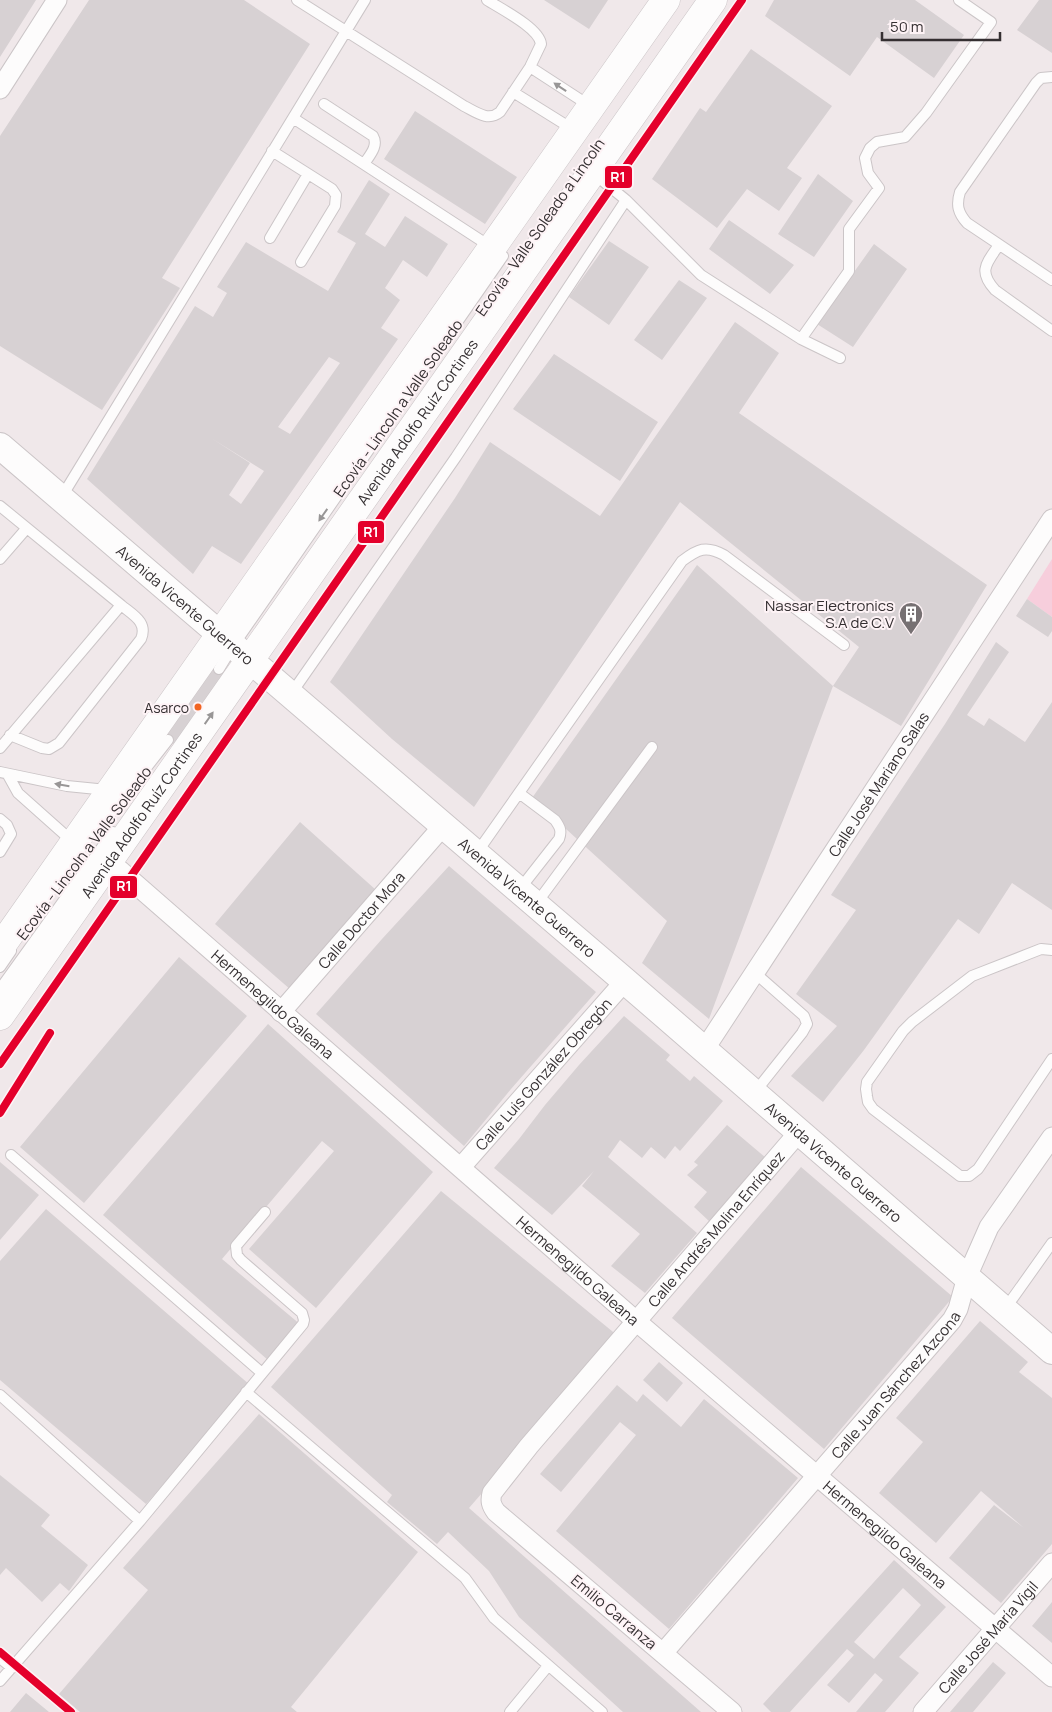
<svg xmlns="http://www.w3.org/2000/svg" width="1052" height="1712" font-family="Manrope,sans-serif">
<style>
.green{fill:#f7cedc}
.building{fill:#d7d1d3;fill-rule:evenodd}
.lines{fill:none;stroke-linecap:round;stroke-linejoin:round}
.service-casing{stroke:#cbc5c7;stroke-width:12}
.minor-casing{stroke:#cbc5c7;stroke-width:21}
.secondary-casing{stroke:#cbc5c7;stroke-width:28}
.primary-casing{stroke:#cbc5c7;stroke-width:29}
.service{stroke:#fdfcfc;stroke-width:10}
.minor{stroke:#fdfcfc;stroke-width:19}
.secondary{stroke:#fdfcfc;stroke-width:26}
.primary{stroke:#fdfcfc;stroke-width:28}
.rail-1-casing{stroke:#fef3f6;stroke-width:11}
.rail-1{stroke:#e4002b;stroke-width:8}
.oneway{fill:#989696}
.bus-dot{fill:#f26522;stroke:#fef3f6;stroke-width:2}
.labels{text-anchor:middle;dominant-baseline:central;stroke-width:4;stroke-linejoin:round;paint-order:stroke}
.bus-label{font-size:14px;fill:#342f31;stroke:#fef3f6;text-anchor:end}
.street-label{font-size:15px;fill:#342f31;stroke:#fef3f6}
.poi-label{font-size:15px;fill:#342f31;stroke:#fef3f6;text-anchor:end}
.line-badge{stroke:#fef3f6;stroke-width:2}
.badge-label{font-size:14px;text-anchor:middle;font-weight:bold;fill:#fff}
</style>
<rect width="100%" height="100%" fill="#f0e8ea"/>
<path class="green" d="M1052,559v58l-25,-18z"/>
<path class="building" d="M0,0h36l-36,57z
M89,0h155l66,44 -148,234 18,10 -78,122 -102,-64v-210z
M544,0h64l-19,29z
M774,0h141l49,35 -30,43 -57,-41 -27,39 -85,-60z
M1039,0h13v53l-35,-23z
M751,49l81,57 -45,62 15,10 -23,33 -32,-22 -30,39 -65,-49 48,-71 6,4z
M415,111l102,66 -32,47 -101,-65z
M818,174l35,27 -39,56 -36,-23z
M369,180l21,14 -25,40 20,13 20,-31 43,28 -21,33 -24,-17 -18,28 15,12 -19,28 17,11 -157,225 -29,-18 -19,28 -106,-95 108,-173 18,11 14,-24 -10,-6 29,-45 82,49 28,-48 -19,-11zM329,357l11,6 -50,71 -12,-7zM211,438l53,33 -23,33 -12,-9 21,-32z
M729,220l65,45 -24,29 -61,-45z
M609,241l40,26 -40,58 -40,-28z
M874,244l33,25 -54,78 -36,-23z
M679,280l28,18 -45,62 -28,-20z
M735,322l44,31 -40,60 248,172 -86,141 -68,-40 26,-39 -179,-145 -206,305 -82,-68 -62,-57 125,-184 35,-56 110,74z
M554,354l104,68 -38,59 -107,-72z
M697,565l136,121 -124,333 -67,-56 25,-42 -135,-123z
M1027,599l25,18v14l-4,6 -32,-21z
M996,642l13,10 -42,63 17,11 5,-8 36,24 27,-40v208l-40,-27 -33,51 -21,-15 -94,131 -41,52 -32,-26 46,-50 -41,-32 60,-84 -25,-15 114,-171z
M213,664l20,14 -50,72 -21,-14z
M300,822l76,68 -85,100 -76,-66z
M449,866l147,126 -85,97 -47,57 -148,-132 66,-75z
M179,957l68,59 -163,187 -64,-56z
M624,1016l46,39 -4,5 24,21 4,-5 29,25 -43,50 -5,-5 -10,13 -14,-12 -9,11 -22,-18 -12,17 89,76 -52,60 -34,-27 29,-32 -58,-48 12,-15 -42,44 -58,-47 25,-29 26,-34 34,-40z
M268,1024l165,148 -117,136 -67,-59 85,-98 -12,-10 -100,118 79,66 -32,36 -166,-146z
M727,1125l39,33 -56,64 -16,-15 13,-15 -20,-17 11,-10 -4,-3z
M0,1162l39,33 -39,45z
M801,1167l152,130 -129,152 -152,-131z
M441,1191l177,145 -149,172 232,204h-78l-104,-95 -30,-46 -41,-39 -11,12 -50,-42 5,-7 -121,-108z
M46,1209l204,176 -104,119 -146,-124v-119z
M980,1321l48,41 -9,10 33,26v146l-51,59 -52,-45 45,-53 30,23 -43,-37 -45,52 -57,-50 44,-51 -27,-24z
M659,1362l24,21 -16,19 -24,-22z
M617,1385l20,17 6,-8 38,33 23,-28 94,79 -129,151 -113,-98 80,-96 -16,-13 -59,70 -21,-18z
M259,1414l159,138 -127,155 6,5h-217l-21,-18 89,-104 -25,-22z
M0,1475l50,40 -9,11 47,39 -19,26 -9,-8 -18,19 -36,-34 -6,7z
M894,1560l52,47 -47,50 20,16 -34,39h-29l27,-32 -8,-7 -26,30 -22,-18 27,-30 -7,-6 -57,63h-19l-8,-8zM903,1588l18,17 -47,54 -20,-17z
M1052,1602v41l-20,-17z
M993,1662l13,11 -33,39h-23z
M26,1693l23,19h-39z"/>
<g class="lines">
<g class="service-casing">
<path id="service" d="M297,0l167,106c12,6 24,16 36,6l30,-45 11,-23c-2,-16 -40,-35 -54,-44
M530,67l60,39
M1052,77l-11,1 -5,5 -76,109c-4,13 -2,21 7,31l85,57
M513,92l61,38
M324,104l49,32c6,10 -4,20 -9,28
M293,118l198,129
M272,151l60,38 4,6 -1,11 -34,56
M626,200l75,75 100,64 39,19
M270,238l38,-64
M999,245c-13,19 -21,26 -4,45l57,41
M801,339l48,-68v-42l30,-41 -11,-15 -3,-15 5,-10 7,-6 28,-5 21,-24 65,-91 -32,-22
M61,498l304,-498
M0,506l121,99 -121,143
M0,559l26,-30
M219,669l14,-23 270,-390
M291,694l165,-237 170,-257 -33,-27
M10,735l32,13 7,1 10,-6 82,-104c7,-17 -8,-24 -20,-34
M0,772l67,14 40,4
M8,775l10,18 55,49
M110,814l58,-74
M0,819l7,6 4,9 -11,18
M476,854l206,-293c16,-12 24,-16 42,-6l120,90
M519,890l40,-51c3,-8 1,-12 -4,-19l-36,-27
M536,904l116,-157
M1052,950l-11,-1 -69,27 -60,46 -9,9 -36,51 -1,7 1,7 1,6 5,7 87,67h9l9,-7 74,-110
M0,967l11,-16
M754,972l50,44 3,8 -5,9 -47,59
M0,989l113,-157
M11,1155l251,218
M1005,1309l47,-66
M246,1392l219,186 29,40 108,94
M0,1395l140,126
M0,1658l12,10
M0,1681l140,-160 163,-197 1,-4 -2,-7 -61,-53 -4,-5 -1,-9 29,-34
M510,1712l38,-46"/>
</g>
<g class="minor-casing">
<g id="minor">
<path d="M0,89l57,-89"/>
<path id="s1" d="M108,860l528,461 416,356"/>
<path id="s2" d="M281,1012l162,-186"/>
<path id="s3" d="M704,1050l348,-531"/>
<path id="s4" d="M461,1167l164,-186"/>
<path id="s5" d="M663,1653l289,-333 6,-11 9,-32 22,-50 63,-90"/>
<path id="s6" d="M732,1712l-236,-200c-5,-7 -6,-11 -4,-19l37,-47 270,-314"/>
<path id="s7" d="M923,1712l129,-149"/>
</g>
</g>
<g class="secondary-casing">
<g id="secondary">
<path id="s8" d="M0,446l625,535 427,370"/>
</g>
</g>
<g class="primary-casing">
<g id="primary">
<path d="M0,948l666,-948"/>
<path id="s9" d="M0,1016l713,-1016"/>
</g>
</g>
<use href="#service" class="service"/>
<use href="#minor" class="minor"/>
<use href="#secondary" class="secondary"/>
<use href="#primary" class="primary"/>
<g class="rail-1-casing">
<path id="rail-1" d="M0,1064l742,-1064
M0,1113l50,-80
M0,1652l71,60"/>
</g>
<use href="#rail-1" class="rail-1"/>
</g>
<defs><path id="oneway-solid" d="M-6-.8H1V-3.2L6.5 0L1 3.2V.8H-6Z" transform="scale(1.25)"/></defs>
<g class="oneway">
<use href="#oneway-solid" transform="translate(560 87) rotate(-146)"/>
<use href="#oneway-solid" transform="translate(323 515) rotate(125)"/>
<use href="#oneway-solid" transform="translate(209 718) rotate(-55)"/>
<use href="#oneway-solid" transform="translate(62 785) rotate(-170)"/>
</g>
<defs>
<g id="building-pin" transform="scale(1.25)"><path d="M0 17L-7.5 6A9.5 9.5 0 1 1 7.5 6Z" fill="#767072" stroke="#fef3f6"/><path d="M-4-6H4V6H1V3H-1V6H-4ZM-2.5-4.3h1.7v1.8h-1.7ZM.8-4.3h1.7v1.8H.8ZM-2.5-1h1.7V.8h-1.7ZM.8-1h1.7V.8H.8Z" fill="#fff"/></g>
</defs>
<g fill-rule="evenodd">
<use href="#building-pin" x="911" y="614"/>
</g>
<circle class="bus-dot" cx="198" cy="707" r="4.5"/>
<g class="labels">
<g class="bus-label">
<text x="189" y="707">Asarco</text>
</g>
<g class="street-label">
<text transform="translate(540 227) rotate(-55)">Ecovía - Valle Soleado a Lincoln</text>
<text transform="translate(398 408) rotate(-55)">Ecovía - Lincoln a Valle Soleado</text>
<text stroke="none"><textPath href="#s9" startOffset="726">Avenida Adolfo Ruíz Cortines</textPath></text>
<text stroke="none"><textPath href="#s8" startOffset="244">Avenida Vicente Guerrero</textPath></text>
<text stroke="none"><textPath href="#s3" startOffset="318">Calle José Mariano Salas</textPath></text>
<text stroke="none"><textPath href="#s9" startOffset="246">Avenida Adolfo Ruíz Cortines</textPath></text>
<text transform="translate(84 853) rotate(-53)">Ecovía - Lincoln a Valle Soleado</text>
<text stroke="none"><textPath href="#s8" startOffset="694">Avenida Vicente Guerrero</textPath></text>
<text stroke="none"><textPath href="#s2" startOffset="122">Calle Doctor Mora</textPath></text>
<text stroke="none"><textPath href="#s1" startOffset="219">Hermenegildo Galeana</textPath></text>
<text stroke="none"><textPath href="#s4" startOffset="124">Calle Luis González Obregón</textPath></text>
<text stroke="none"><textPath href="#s8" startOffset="1099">Avenida Vicente Guerrero</textPath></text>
<text stroke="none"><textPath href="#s6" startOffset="676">Calle Andrés Molina Enríquez</textPath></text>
<text stroke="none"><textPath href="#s1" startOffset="624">Hermenegildo Galeana</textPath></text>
<text stroke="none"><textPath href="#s5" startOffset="355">Calle Juan Sánchez Azcona</textPath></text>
<text stroke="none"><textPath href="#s1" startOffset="1029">Hermenegildo Galeana</textPath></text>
<text transform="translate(614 1612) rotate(40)">Emilio Carranza</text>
<text stroke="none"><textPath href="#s7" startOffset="99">Calle José María Vigil</textPath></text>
</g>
<g class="poi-label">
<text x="894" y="605">Nassar Electronics<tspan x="894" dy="17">S.A de C.V</tspan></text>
</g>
</g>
<g class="line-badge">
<rect x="604" y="165" width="29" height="24" rx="5" fill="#e4002b"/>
<rect x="357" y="520" width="28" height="24" rx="5" fill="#e4002b"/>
<rect x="109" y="875" width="29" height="24" rx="5" fill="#e4002b"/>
</g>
<g class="badge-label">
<text x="618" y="182">R1</text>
<text x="371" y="537">R1</text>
<text x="124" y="891">R1</text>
</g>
<path d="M882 32v8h118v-8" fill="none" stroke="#342f31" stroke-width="2.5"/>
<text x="890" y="32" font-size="15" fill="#342f31" stroke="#fef3f6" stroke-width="4" paint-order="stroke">50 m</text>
</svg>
